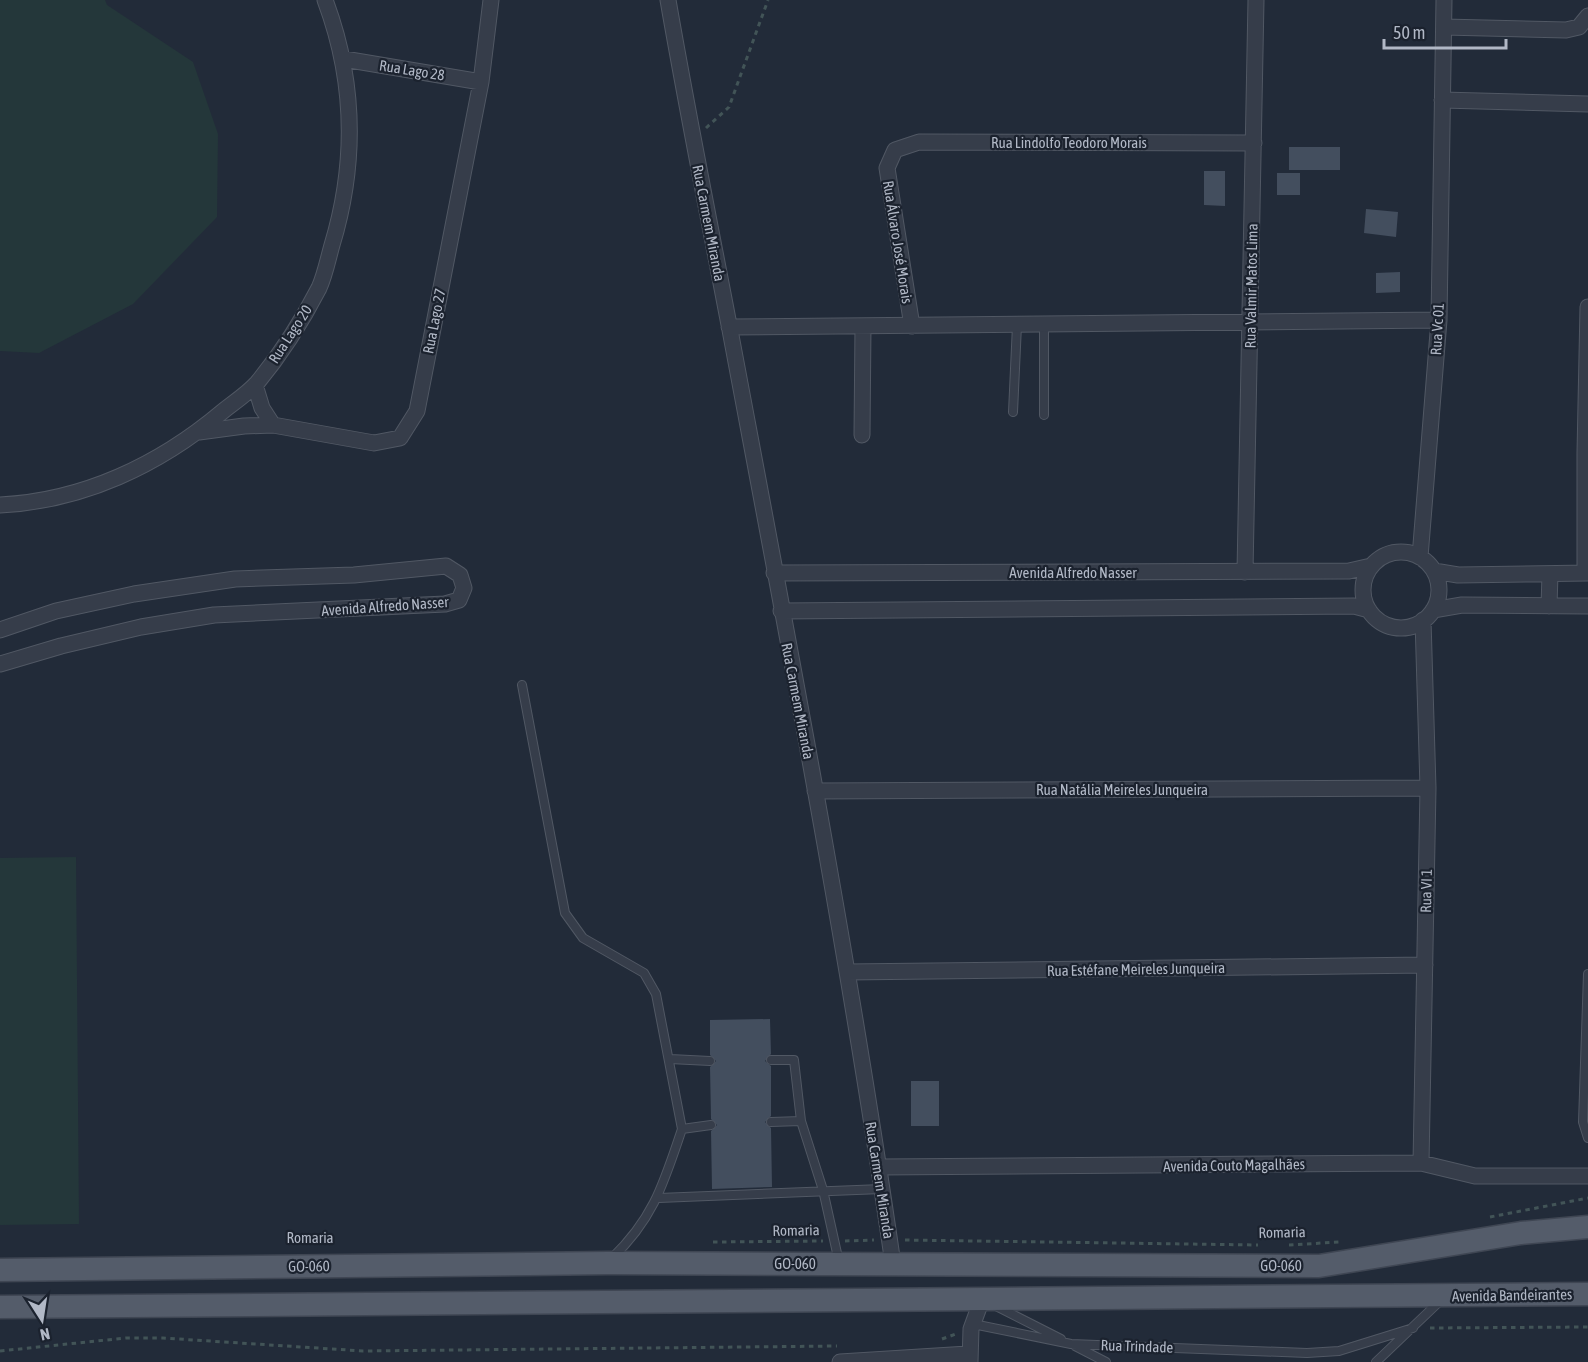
<svg xmlns="http://www.w3.org/2000/svg" width="1588" height="1362" font-family="'Asap Condensed',sans-serif">
<style>
.green{fill:#24373a}
.building{fill:#434e5e}
.lines{fill:none;stroke-linecap:round;stroke-linejoin:round}
.lane-casing{stroke:#515864;stroke-width:10}
.street-casing{stroke:#515864;stroke-width:17}
.primary-casing{stroke:#3f4653;stroke-width:25}
.path{stroke:#425457;stroke-width:3;stroke-dasharray:4.5 4.5;stroke-linecap:butt}
.lane{stroke:#363d4a;stroke-width:8}
.street{stroke:#363d4a;stroke-width:15}
.primary{stroke:#545c6a;stroke-width:22}
.labels{text-anchor:middle;dominant-baseline:central;stroke-width:4.5;stroke-linejoin:round;paint-order:stroke}
.street-label{font-size:15px;fill:#b1b8c6;stroke:#1b222e}
</style>
<rect width="100%" height="100%" fill="#222b39"/>
<path class="green" d="M0,0h105l2,5 86,57 25,72 -1,83 -84,87 -94,49 -39,-2z
M76,857l3,367 -79,1v-367z"/>
<path class="building" d="M1289,147h51v23h-51z
M1204,171h21v35l-21,-1z
M1277,173h23v22h-23z
M1366,209l32,3 -2,25 -32,-4z
M1400,272v20l-24,1v-20z
M770,1019l1,35 -6,7 6,5v50l-6,6 6,6 1,59 -60,2 -1,-58 6,-6 -6,-6 -1,-52 6,-6 -6,-6v-35z
M911,1081h28v45h-28z"/>
<g class="lines">
<g class="lane-casing">
<path id="lane" d="M1013,412l4,-87
M1044,415v-90
M522,685l43,228 18,25 61,35 12,21 26,135
M1588,974l-5,148 5,16
M670,1059l40,2
M771,1060h23l7,61
M771,1122l30,-1 22,69 16,72
M659,1198l223,-9
M612,1258c42,-40 52,-76 70,-129l29,-4
M994,1305l67,34
M973,1324l98,20 236,9 32,-2 74,-23
M1075,1346l31,16
M1376,1362l64,-61"/>
</g>
<g class="street-casing">
<path id="street" d="M668,0c19,110 41,220 62,330 58,310 118,621 163,934
M1444,27l122,3 13,-3 9,-11
M344,59l137,23
M1442,100l146,4
M1588,307l-3,146h3
M912,326l-25,-158 8,-18 24,-8 335,1
M729,327l710,-7
M255,385l7,23 11,17
M199,432l45,-6 29,-1 101,18 26,-5 17,-27 64,-329 10,-82
M862,435l1,-109
M0,505c83,-4 159,-40 222,-93 11,-9 25,-18 35,-29 24,-29 45,-62 62,-95 6,-13 9,-29 13,-43 25,-83 23,-165 -7,-245
M1363 590a38 38 0 1 1 76 0a38 38 0 1 1-76 0Z
M1420,557l19,-237 5,-320
M1434,571l24,4 130,-2
M1245,572l11,-572
M774,573l575,-2 22,-5
M1585,573v-120
M1549,606l1,-32
M1433,610l29,-5 126,1
M781,611l573,-5 15,4
M0,630l56,-19 78,-17 101,-15 119,-4 92,-9 14,9 4,13 -5,12 -14,4 -231,11 -73,12 -80,19 -61,18
M815,791l613,-3
M847,972l578,-7
M1421,1163l7,-375 -5,-168
M879,1167l542,-4 54,13h113
M840,1362l128,-8
M970,1362l1,-33 11,-30"/>
</g>
<g class="primary-casing">
<path id="primary" d="M0,1270l608,-7 711,3 202,-33 67,-6
M0,1307l1588,-13"/>
</g>
<path class="path" d="M706,128l23,-21 39,-107
M1490,1217l98,-19
M905,1240l353,5
M845,1241l29,-1
M713,1242l110,-1
M1289,1245l50,-3
M1430,1328l158,-1
M942,1339l14,-5
M0,1351l126,-13h37l200,13 474,-5"/>
<use href="#lane" class="lane"/>
<use href="#street" class="street"/>
<use href="#primary" class="primary"/>
</g>
<g class="labels">
<g class="street-label">
<text transform="translate(412 70) rotate(9)">Rua Lago 28</text>
<text x="1069" y="142">Rua Lindolfo Teodoro Morais</text>
<text transform="translate(709 223) rotate(79)">Rua Carmem Miranda</text>
<text transform="translate(898 242) rotate(81)">Rua Álvaro José Morais</text>
<text transform="translate(1251 286) rotate(-89)">Rua Valmir Matos Lima</text>
<text transform="translate(434 321) rotate(-79)">Rua Lago 27</text>
<text transform="translate(1437 329) rotate(-87)">Rua Vc 01</text>
<text transform="translate(290 334) rotate(-57)">Rua Lago 20</text>
<text x="1073" y="572">Avenida Alfredo Nasser</text>
<text transform="translate(385 606) rotate(-4)">Avenida Alfredo Nasser</text>
<text transform="translate(798 701) rotate(79)">Rua Carmem Miranda</text>
<text x="1122" y="789">Rua Natália Meireles Junqueira</text>
<text transform="translate(1426 891) rotate(-89)">Rua VI 1</text>
<text transform="translate(1136 969) rotate(-1)">Rua Estéfane Meireles Junqueira</text>
<text transform="translate(1234 1165) rotate(-1)">Avenida Couto Magalhães</text>
<text transform="translate(880 1180) rotate(81)">Rua Carmem Miranda</text>
<text transform="translate(796 1230) rotate(-1)">Romaria</text>
<text transform="translate(1282 1232) rotate(-1)">Romaria</text>
<text x="310" y="1237">Romaria</text>
<text x="795" y="1263">GO-060</text>
<text x="1281" y="1265">GO-060</text>
<text transform="translate(309 1266) rotate(-1)">GO-060</text>
<text transform="translate(1512 1295) rotate(-1)">Avenida Bandeirantes</text>
<text transform="translate(1137 1346) rotate(2)">Rua Trindade</text>
</g>
</g>
<g transform="translate(42 1320) rotate(168)" stroke="#1b222e" stroke-width="4.5" paint-order="stroke">
<path d="M0-4.5L10 22L0 15L-10 22Z" fill="#b1b8c6"/>
<text y="-9" font-size="16" font-weight="bold" text-anchor="middle" fill="#b1b8c6">N</text>
</g>
<path d="M1384 39v9h122v-9" fill="none" stroke="#b1b8c6" stroke-width="3"/>
<text x="1393" y="39" font-size="18" fill="#b1b8c6" stroke="#1b222e" stroke-width="4.5" paint-order="stroke">50 m</text>
</svg>
